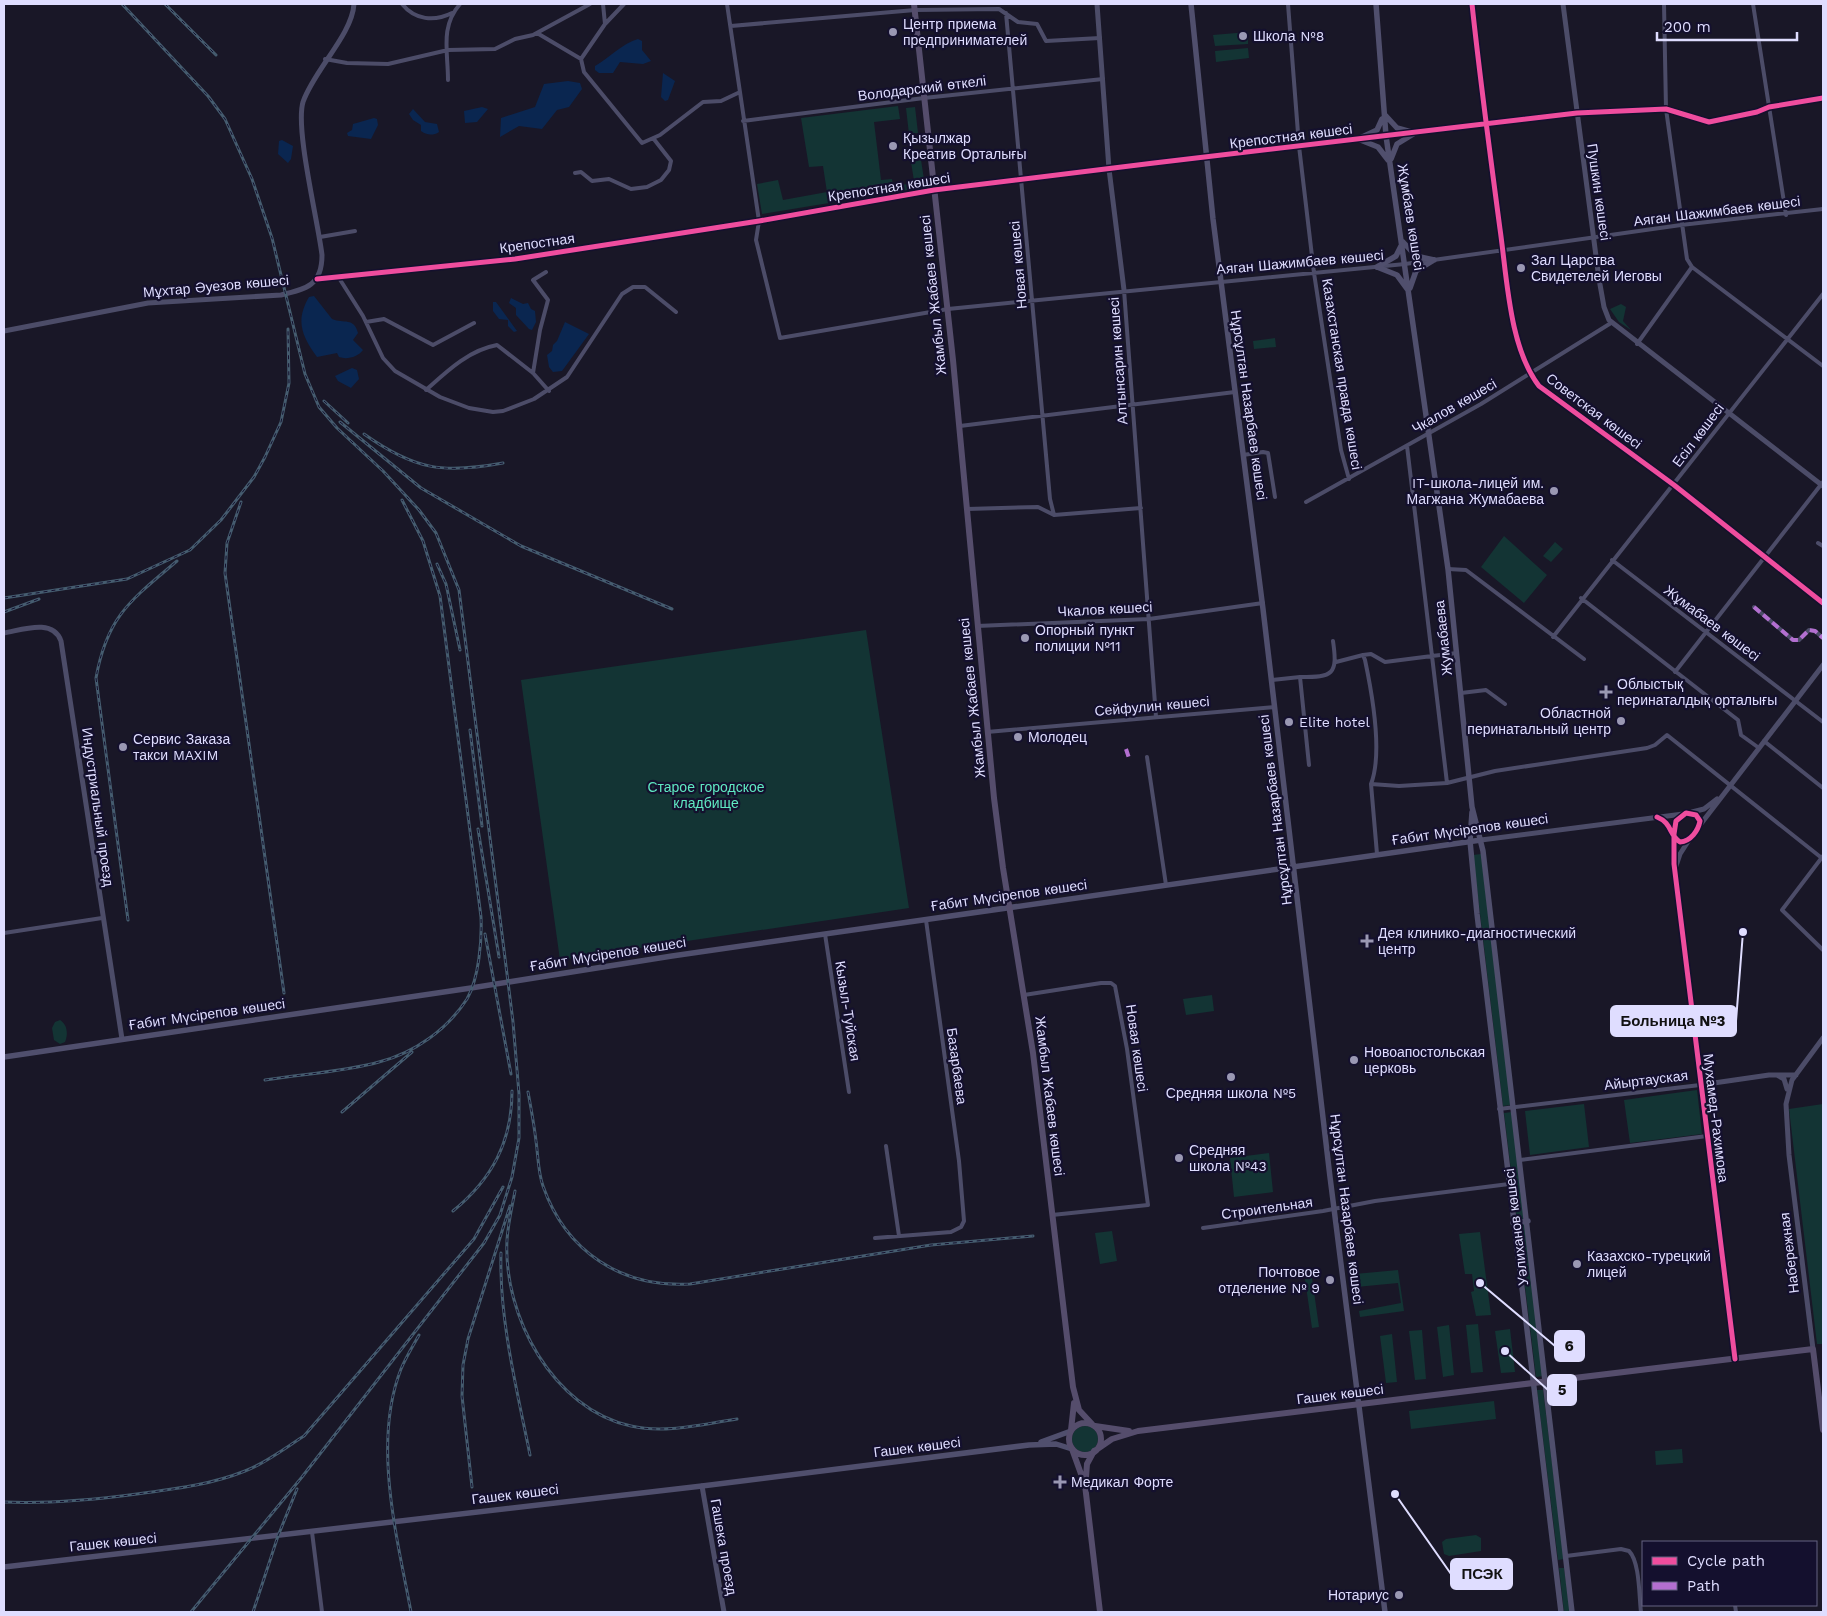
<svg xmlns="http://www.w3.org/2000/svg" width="1827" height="1616" font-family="'Work Sans',sans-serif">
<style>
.green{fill:#133434}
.water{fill:#0a2650}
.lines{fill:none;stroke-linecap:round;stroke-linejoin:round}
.minor{stroke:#4c4c68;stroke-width:4}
.tertiary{stroke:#4c4c68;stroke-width:5}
.secondary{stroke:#504f6d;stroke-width:5.5}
.primary{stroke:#554d6c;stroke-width:6}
.rail-casing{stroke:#455c6f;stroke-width:3}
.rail{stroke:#14102e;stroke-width:1;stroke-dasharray:4;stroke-linecap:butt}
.quiet{stroke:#b36fd0;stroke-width:4;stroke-dasharray:8 4;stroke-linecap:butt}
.cycleway-casing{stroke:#14102e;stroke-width:8}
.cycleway{stroke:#ef4d9e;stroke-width:5}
.poi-dot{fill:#9a98b3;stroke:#14102e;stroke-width:2}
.labels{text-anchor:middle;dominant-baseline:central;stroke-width:4.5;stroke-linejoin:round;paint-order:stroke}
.poi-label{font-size:14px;fill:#dfddff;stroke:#14102e;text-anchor:start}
.street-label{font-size:14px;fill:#dfddff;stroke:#14102e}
.park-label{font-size:14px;fill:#5fe9c2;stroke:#14102e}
.leader{fill:none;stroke:#dfddff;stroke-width:2}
.callout-dot{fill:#dfddff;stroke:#14102e;stroke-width:2}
.callout{fill:#dfddff;stroke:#dfddff;stroke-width:2}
.callout-label{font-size:15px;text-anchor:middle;font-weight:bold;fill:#111}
</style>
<rect width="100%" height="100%" fill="#191727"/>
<path class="green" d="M1248,32v12l-33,2 -2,-11z
M1248,48l1,10 -33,4 -1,-11z
M898,106l2,13 -26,3 7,58 11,-1 1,7 15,-2v6l-146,24 -5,-30 21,-4 5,20 44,-8 -4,-26 -14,1 -8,-49z
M915,107l3,26 -9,1 -3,-26z
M921,160l4,26 -10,1 -4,-25z
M1621,304l5,3 -3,14 8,9 -12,-8 -9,-13z
M1275,338l1,9 -22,2 -1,-8z
M1504,536l43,39 -23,28 -43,-36z
M1555,542l8,7 -12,13 -8,-6z
M866,630l43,278 -349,52 -39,-280z
M1481,854l30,251 -8,1 -30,-251z
M1212,995l2,16 -28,4 -3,-16z
M60,1020c8,5 8,15 5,22l-5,2 -6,-4 -2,-12 3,-6z
M1697,1090l5,44 -72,9 -6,-43z
M1584,1104l5,43 -59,8 -5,-44z
M1823,1104v240h-6l-28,-235z
M1512,1112l31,264 -7,1 -32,-264z
M1269,1153l4,39 -39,5 -4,-39z
M1112,1231l5,30 -17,3 -5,-31z
M1480,1232l11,83 -15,1 -5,-24 3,-1 -2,-17h-7l-6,-40z
M1398,1270l6,41 -44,6 -1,-6 42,-8 -3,-20 -42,4 -1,-13z
M1312,1278l7,49 -7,1 -7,-49z
M1478,1324l5,48 -12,1 -5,-48z
M1449,1325l5,50 -11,2 -6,-50z
M1510,1329l5,43 -14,1 -6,-42z
M1422,1330l4,49 -11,1 -6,-49z
M1392,1334l5,48 -11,1 -6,-47z
M1537,1390h6l21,169 -6,1z
M1494,1401l2,18 -85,10 -2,-18z
M1072 1439a13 13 0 1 1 26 0a13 13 0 1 1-26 0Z
M1682,1449l1,14 -27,2 -1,-14z
M1476,1535l5,3v13l-32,5 -5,-2 -2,-12 4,-3z
M1559,1568h5l6,44h-6z"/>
<path class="water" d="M638,39l4,2v9l9,11 -8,3 -23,-2 -7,11h-14l-4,-3v-4c14,-8 28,-23 43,-27z
M663,73l12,8 -7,19 -3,1 -4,-4z
M568,81l12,2 2,6 -13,18 -12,3 -15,19 -23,-3 -19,11 1,-19 34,-11 9,-23z
M482,107l6,2 -11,13 -12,1 -1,-12z
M413,109l12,13 12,2 2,8c-6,4 -13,3 -18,-1v-6l-8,-5 -4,-6z
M374,118l3,1 1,6 -7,14 -23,-3 -1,-3 5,-3 1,-6z
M282,140l11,6 -2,13 -3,4 -10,-9 1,-13z
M314,296l18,23c12,5 22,-2 26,14l-5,7 10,10c-5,7 -16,10 -24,7l-2,-4 -20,4c-15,-21 -22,-36 -8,-60z
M511,298l12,6 5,-1 3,6 4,2 1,11 -4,8 -3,-1 -13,-14v-7l-7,-5z
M493,302h3l21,29 -3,1 -6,-6v-6l-9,-1 -6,-8z
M565,322l24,12 -27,37 -9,1 -4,-5 -2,-12 5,-4 1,-6 4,-4z
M352,368l5,2 2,9 -8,9 -13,-7 -3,-5z"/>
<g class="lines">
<path class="minor" d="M402,4c13,16 32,18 50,9
M603,4l2,20
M624,4l-19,20 -24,35 3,13 58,71 18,-8 43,-33 18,-1 19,-9
M727,4l32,217 -3,19 2,8 22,90 168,-29 457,-45 276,-39 142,-16
M1288,4l11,142 15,127 27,177 8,29
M1472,4c8,75 18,150 28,225 7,48 9,118 39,157l135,99 149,118
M1664,4l2,105 21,150 5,8 131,99
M1753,4l33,211
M1006,13l44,486 4,16
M731,26l184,-16 84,-1 19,13 19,2 9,17 54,-3
M537,33l44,26
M325,59l22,4 41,1 60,-14 47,-1 20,-10 18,-4 57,-31
M448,80c0,-29 -8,-53 12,-76
M1577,113l89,-4 43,13 48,-10 12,-5 54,-9
M743,121l181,-23 179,-19
M575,173l6,-1 11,9 17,-2 22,10 16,-2 14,-7 8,-10 2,-9 -18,-23
M320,237l35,-6
M339,278l24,38 20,42 12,13 45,26 29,11 24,4 10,-1 31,-12 33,-22 55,-83 11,-7h12l31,25
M1124,290l32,427
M366,322l18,-3 49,26 41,-22
M1637,344l55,-77
M533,373l7,-43 8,-30 -15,-20 13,-8
M426,390c21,-19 43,-40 71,-45l36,28 16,18
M960,426l275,-34
M1243,455l20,-3 5,1 7,44
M1306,502l175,-98 130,-81
M967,509l71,-2 16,8 87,-7
M1818,543l5,3
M1612,560l211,162
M1448,569l18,1 118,89
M1581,598l157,122 3,15 18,13
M1754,607l39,33h6l10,-10 6,1 8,7
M977,626l172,-7 114,-16
M1553,637l270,-343
M1363,655l8,-1 14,8 47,-6 -25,-210
M1336,662l27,-7 2,5c7,33 18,93 6,124l6,70
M1675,672l148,-190
M1300,677c33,0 38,-2 33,-36
M1272,680l28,-3 9,88
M1461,693l25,-3 19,14
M987,732l288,-25
M1764,741l59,47
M1147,757l19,128
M1447,783l-15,-127 25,-3
M1371,784l28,2 48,-3 48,-12 152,-23 8,-3 12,-10 156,124
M1823,856l-41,54 41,40
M4,933l98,-15
M825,934l24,158
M1024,995l77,-12h10l4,3 12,63 21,156 -96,10
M1499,1109l201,-24
M886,1146l13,90
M1520,1160l187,-24
M1203,1228l120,-17 52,-10 134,-17
M875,1238l76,-6 10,-5 3,-6 -5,-60 -33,-241
M312,1532l10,80
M1566,1556l55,-7 8,2c11,11 10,46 12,61
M1735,1605l1,7"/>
<path class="tertiary" d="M1097,4l12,165 15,121
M1563,4l36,275 5,28 5,13 214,166
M317,279l198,-20 244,-38 175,-31 643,-77
M4,331l144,-28 133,-8c26,-6 41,-10 41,-40 -4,-34 -27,-126 -19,-153 11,-32 49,-67 51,-98
M4,633c18,-3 49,-15 57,8l61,398
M1692,812l12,-3 13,-10
M1657,817c15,6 12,18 23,25 11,-1 18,-11 20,-21l-4,-6 -10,-2 -10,8 -2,13v30l61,495
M1700,825l123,-160
M1481,840l202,-26
M1676,866l4,-12 9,-14
M1777,1075l7,4 3,10
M1700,1085l69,-10h27
M1813,1349l-24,-194 -3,-51 6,-24 31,-42
M702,1486l22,126"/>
<path class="secondary" d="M1191,4l22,215 50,390 67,568 55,435
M1376,4l10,132 62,433 24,238 11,44 89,761
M1386,116l11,12 18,5
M1358,139l20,8 10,13
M1358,139l19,-9 5,-11
M1391,159l6,-15 18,-11
M1403,242l13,14 18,4
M1377,267l20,8 11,15
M1377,267l19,-11 5,-10
M1410,288l6,-17 18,-11
M1472,812l-2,29 7,73 84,698
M4,1057l467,-69 201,-32 809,-116
M1513,1223l15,-2
M1041,1442l30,-11
M4,1567l698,-81 327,-41 27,-1 16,5"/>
<path class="primary" d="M914,4l39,356 41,438 9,70 30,185 40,334 6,23 13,14
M1069 1439a16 16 0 1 1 32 0a16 16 0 1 1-32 0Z
M1095,1426l34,5
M1071,1430l3,-27
M1072,1449l13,36 15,127
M1096,1450l16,-11 26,-8 675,-82 10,81
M1086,1477l1,-13 7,-13"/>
<g class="rail-casing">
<path id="rail" d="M122,4l86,92 17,23 27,60 20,59 33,136 14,33 18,21 46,43 36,39 17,23 23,57 54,432 6,72v44l-7,39 -12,38 -16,28 -182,234 -111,135
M165,4l51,51
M324,401l24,22
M340,422l81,66 100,58 151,63
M364,434c51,36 79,40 139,29
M241,502l-14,41 -2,30 59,420
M437,564l9,20 14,66
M4,598l123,-19 63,-29 31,-30 33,-43 11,-20 16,-35 8,-39 -1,-54
M4,612l35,-13
M470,730l12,96
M478,829l21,128
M128,920l-32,-242c11,-62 35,-78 81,-117
M485,934l26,140
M265,1080c37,-6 78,-8 114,-18 35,-9 68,-32 88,-63 12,-21 15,-59 14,-82l-41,-321 -17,-55 -21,-41
M528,1092c3,16 6,32 8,49 2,14 2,31 7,45 23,66 79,102 147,98l241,-39 102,-9
M342,1112l70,-60
M515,1191c-3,16 -7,33 -8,49 -4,76 46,169 124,186 35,8 71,-2 106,-7
M453,1211c39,-32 59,-69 59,-120
M501,1253c-2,66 16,137 29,202
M472,1487l-10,-91 1,-31 5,-26 42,-133
M4,1502c45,2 88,-2 133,-8 37,-5 73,-9 108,-23 21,-8 40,-23 59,-35l170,-197 29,-52
M253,1612l25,-76 19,-47
M411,1612c-14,-75 -39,-169 -10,-243 5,-12 12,-23 18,-34"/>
</g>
<use href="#rail" class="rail"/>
<path class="quiet" d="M1754,607l39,33h6l10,-10 6,1 8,7
M1126,749l3,9"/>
<g class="cycleway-casing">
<path id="cycleway" d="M1472,4c8,75 18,150 28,225 7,48 9,118 39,157l135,99 149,118
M317,279l198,-20 244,-38 175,-31 220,-27 423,-50 89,-4 43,13 48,-10 12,-5 54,-9
M1657,817c15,6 12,18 23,25 11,-1 18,-11 20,-21l-4,-6 -10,-2 -10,8 -2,13v30l61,495"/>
</g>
<use href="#cycleway" class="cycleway"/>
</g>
<g class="poi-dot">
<circle cx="893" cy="32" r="5"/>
<circle cx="1243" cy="36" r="5"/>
<circle cx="893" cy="146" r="5"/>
<circle cx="1521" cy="268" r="5"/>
<circle cx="1554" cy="491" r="5"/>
<circle cx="1025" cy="638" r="5"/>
<path d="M1603.5 684.5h5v5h5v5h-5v5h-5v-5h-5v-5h5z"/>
<circle cx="1621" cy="721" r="5"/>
<circle cx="1289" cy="722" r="5"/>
<circle cx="1018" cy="737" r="5"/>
<circle cx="123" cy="747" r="5"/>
<path d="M1364.5 933.5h5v5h5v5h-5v5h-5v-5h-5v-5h5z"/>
<circle cx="1354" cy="1060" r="5"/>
<circle cx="1231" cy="1077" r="5"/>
<circle cx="1179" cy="1158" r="5"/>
<circle cx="1577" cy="1264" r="5"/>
<circle cx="1330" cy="1280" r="5"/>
<path d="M1057.5 1474.5h5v5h5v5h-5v5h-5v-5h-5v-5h5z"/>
<circle cx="1399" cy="1595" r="5"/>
</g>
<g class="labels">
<g class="poi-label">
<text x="903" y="24">Центр приема<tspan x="903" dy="16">предпринимателей</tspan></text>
<text x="1253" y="36">Школа №8</text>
<text x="903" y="138">Қызылжар<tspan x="903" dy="16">Креатив Орталығы</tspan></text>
<text x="1531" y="260">Зал Царства<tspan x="1531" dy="16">Свидетелей Иеговы</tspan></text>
<text x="1544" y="483" text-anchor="end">IT-школа-лицей им.<tspan x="1544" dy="16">Магжана Жумабаева</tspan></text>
<text x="1035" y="630">Опорный пункт<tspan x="1035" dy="16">полиции №11</tspan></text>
<text x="1617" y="684">Облыстық<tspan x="1617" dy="16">перинаталдық орталығы</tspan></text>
<text x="1611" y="713" text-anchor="end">Областной<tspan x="1611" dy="16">перинатальный центр</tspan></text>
<text x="1299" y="722">Elite hotel</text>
<text x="1028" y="737">Молодец</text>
<text x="133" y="739">Сервис Заказа<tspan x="133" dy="16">такси MAXIM</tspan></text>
<text x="1378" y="933">Дея клинико-диагностический<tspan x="1378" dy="16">центр</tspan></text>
<text x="1364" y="1052">Новоапостольская<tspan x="1364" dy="16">церковь</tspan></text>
<text x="1231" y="1093" text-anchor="middle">Средняя школа №5</text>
<text x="1189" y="1150">Средняя<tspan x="1189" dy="16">школа №43</tspan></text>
<text x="1587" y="1256">Казахско-турецкий<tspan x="1587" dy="16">лицей</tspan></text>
<text x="1320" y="1272" text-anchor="end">Почтовое<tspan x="1320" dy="16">отделение № 9</tspan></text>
<text x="1071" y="1482">Медикал Форте</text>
<text x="1389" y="1595" text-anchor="end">Нотариус</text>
</g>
<g class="street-label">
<text transform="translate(922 88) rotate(-7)">Володарский өткелі</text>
<text transform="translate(1291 136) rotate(-7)">Крепостная көшесі</text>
<text transform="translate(889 187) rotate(-9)">Крепостная көшесі</text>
<text transform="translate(1599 192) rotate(82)">Пушкин көшесі</text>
<text transform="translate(1717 211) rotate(-7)">Аяган Шажимбаев көшесі</text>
<text transform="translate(1411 217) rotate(81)">Жұмбаев көшесі</text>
<text transform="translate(537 243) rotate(-8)">Крепостная</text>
<text transform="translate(1300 262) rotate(-5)">Аяган Шажимбаев көшесі</text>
<text transform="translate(1018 265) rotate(-95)">Новая көшесі</text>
<text transform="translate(216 286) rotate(-5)">Мұхтар Әуезов көшесі</text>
<text transform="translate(933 295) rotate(-96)">Жамбыл Жабаев көшесі</text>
<text transform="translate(1118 361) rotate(-94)">Алтынсарин көшесі</text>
<text transform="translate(1342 374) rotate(81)">Казахстанская правда көшесі</text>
<text transform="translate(1249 405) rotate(82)">Нұрсұлтан Назарбаев көшесі</text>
<text transform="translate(1454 406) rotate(-30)">Чкалов көшесі</text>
<text transform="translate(1594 411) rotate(37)">Советская көшесі</text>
<text transform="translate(1698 435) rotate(-53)">Есіл көшесі</text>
<text transform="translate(1105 609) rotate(-3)">Чкалов көшесі</text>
<text transform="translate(1712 623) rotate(37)">Жұмабаев көшесі</text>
<text transform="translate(1443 638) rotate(-96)">Жумабаева</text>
<text transform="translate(972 698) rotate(-96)">Жамбыл Жабаев көшесі</text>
<text transform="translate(1152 706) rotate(-5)">Сейфулин көшесі</text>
<text transform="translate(98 807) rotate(82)">Индустриальный проезд</text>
<text transform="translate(1275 810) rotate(-97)">Нұрсұлтан Назарбаев көшесі</text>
<text transform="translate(1470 829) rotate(-8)">Ғабит Мүсірепов көшесі</text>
<text transform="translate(1009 895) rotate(-8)">Ғабит Мүсірепов көшесі</text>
<text transform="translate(608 954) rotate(-9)">Ғабит Мүсірепов көшесі</text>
<text transform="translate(848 1011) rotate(81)">Кызыл-Туйская</text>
<text transform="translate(207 1014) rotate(-8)">Ғабит Мүсірепов көшесі</text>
<text transform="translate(1137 1048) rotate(82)">Новая көшесі</text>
<text transform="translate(957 1066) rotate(82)">Базарбаева</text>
<text transform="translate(1646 1080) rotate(-7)">Айыртауская</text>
<text transform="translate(1050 1096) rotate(83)">Жамбыл Жабаев көшесі</text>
<text transform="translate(1716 1118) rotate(83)">Мухамед-Рахимова</text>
<text transform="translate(1267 1208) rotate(-8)">Строительная</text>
<text transform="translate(1347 1209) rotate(83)">Нұрсұлтан Назарбаев көшесі</text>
<text transform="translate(1516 1227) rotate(-97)">Уәлиханов көшесі</text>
<text transform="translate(1789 1253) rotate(-97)">Набережная</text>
<text transform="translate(1340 1394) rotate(-7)">Гашек көшесі</text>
<text transform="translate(917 1447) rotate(-7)">Гашек көшесі</text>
<text transform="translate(515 1494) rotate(-7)">Гашек көшесі</text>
<text transform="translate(113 1542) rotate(-6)">Гашек көшесі</text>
<text transform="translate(724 1547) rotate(80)">Гашека проезд</text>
</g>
<g class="park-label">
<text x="706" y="787">Старое городское<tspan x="706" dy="16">кладбище</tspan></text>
</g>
</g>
<path class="leader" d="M1743 932L1736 1021M1480 1283L1555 1346M1505 1351L1548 1390M1395 1494L1451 1574"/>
<g class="callout-dot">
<circle cx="1743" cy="932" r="5"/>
<circle cx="1480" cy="1283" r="5"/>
<circle cx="1505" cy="1351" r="5"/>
<circle cx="1395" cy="1494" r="5"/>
</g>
<g class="callout">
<rect x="1611" y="1006" width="125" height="30" rx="5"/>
<rect x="1555" y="1331" width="29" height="30" rx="5"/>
<rect x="1548" y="1375" width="28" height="30" rx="5"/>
<rect x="1451" y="1559" width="61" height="30" rx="5"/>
</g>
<g class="callout-label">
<text x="1673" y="1026">Больница №3</text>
<text x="1569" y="1351">6</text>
<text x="1562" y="1395">5</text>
<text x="1482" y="1579">ПСЭК</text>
</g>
<rect width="1827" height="1616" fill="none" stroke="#dfddff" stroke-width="10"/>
<rect x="1642" y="1541" width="175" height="65" fill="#14102e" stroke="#656282"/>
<rect x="1652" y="1557" width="25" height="8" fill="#ef4d9e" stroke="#656282"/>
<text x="1687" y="1566" font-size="15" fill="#dfddff">Cycle path</text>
<rect x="1652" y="1582" width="25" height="8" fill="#b36fd0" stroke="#656282"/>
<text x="1687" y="1591" font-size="15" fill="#dfddff">Path</text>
<path d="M1657 32v8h140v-8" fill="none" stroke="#dfddff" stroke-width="2.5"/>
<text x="1664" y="32" font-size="15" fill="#dfddff" stroke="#14102e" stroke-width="4" paint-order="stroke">200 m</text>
</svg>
